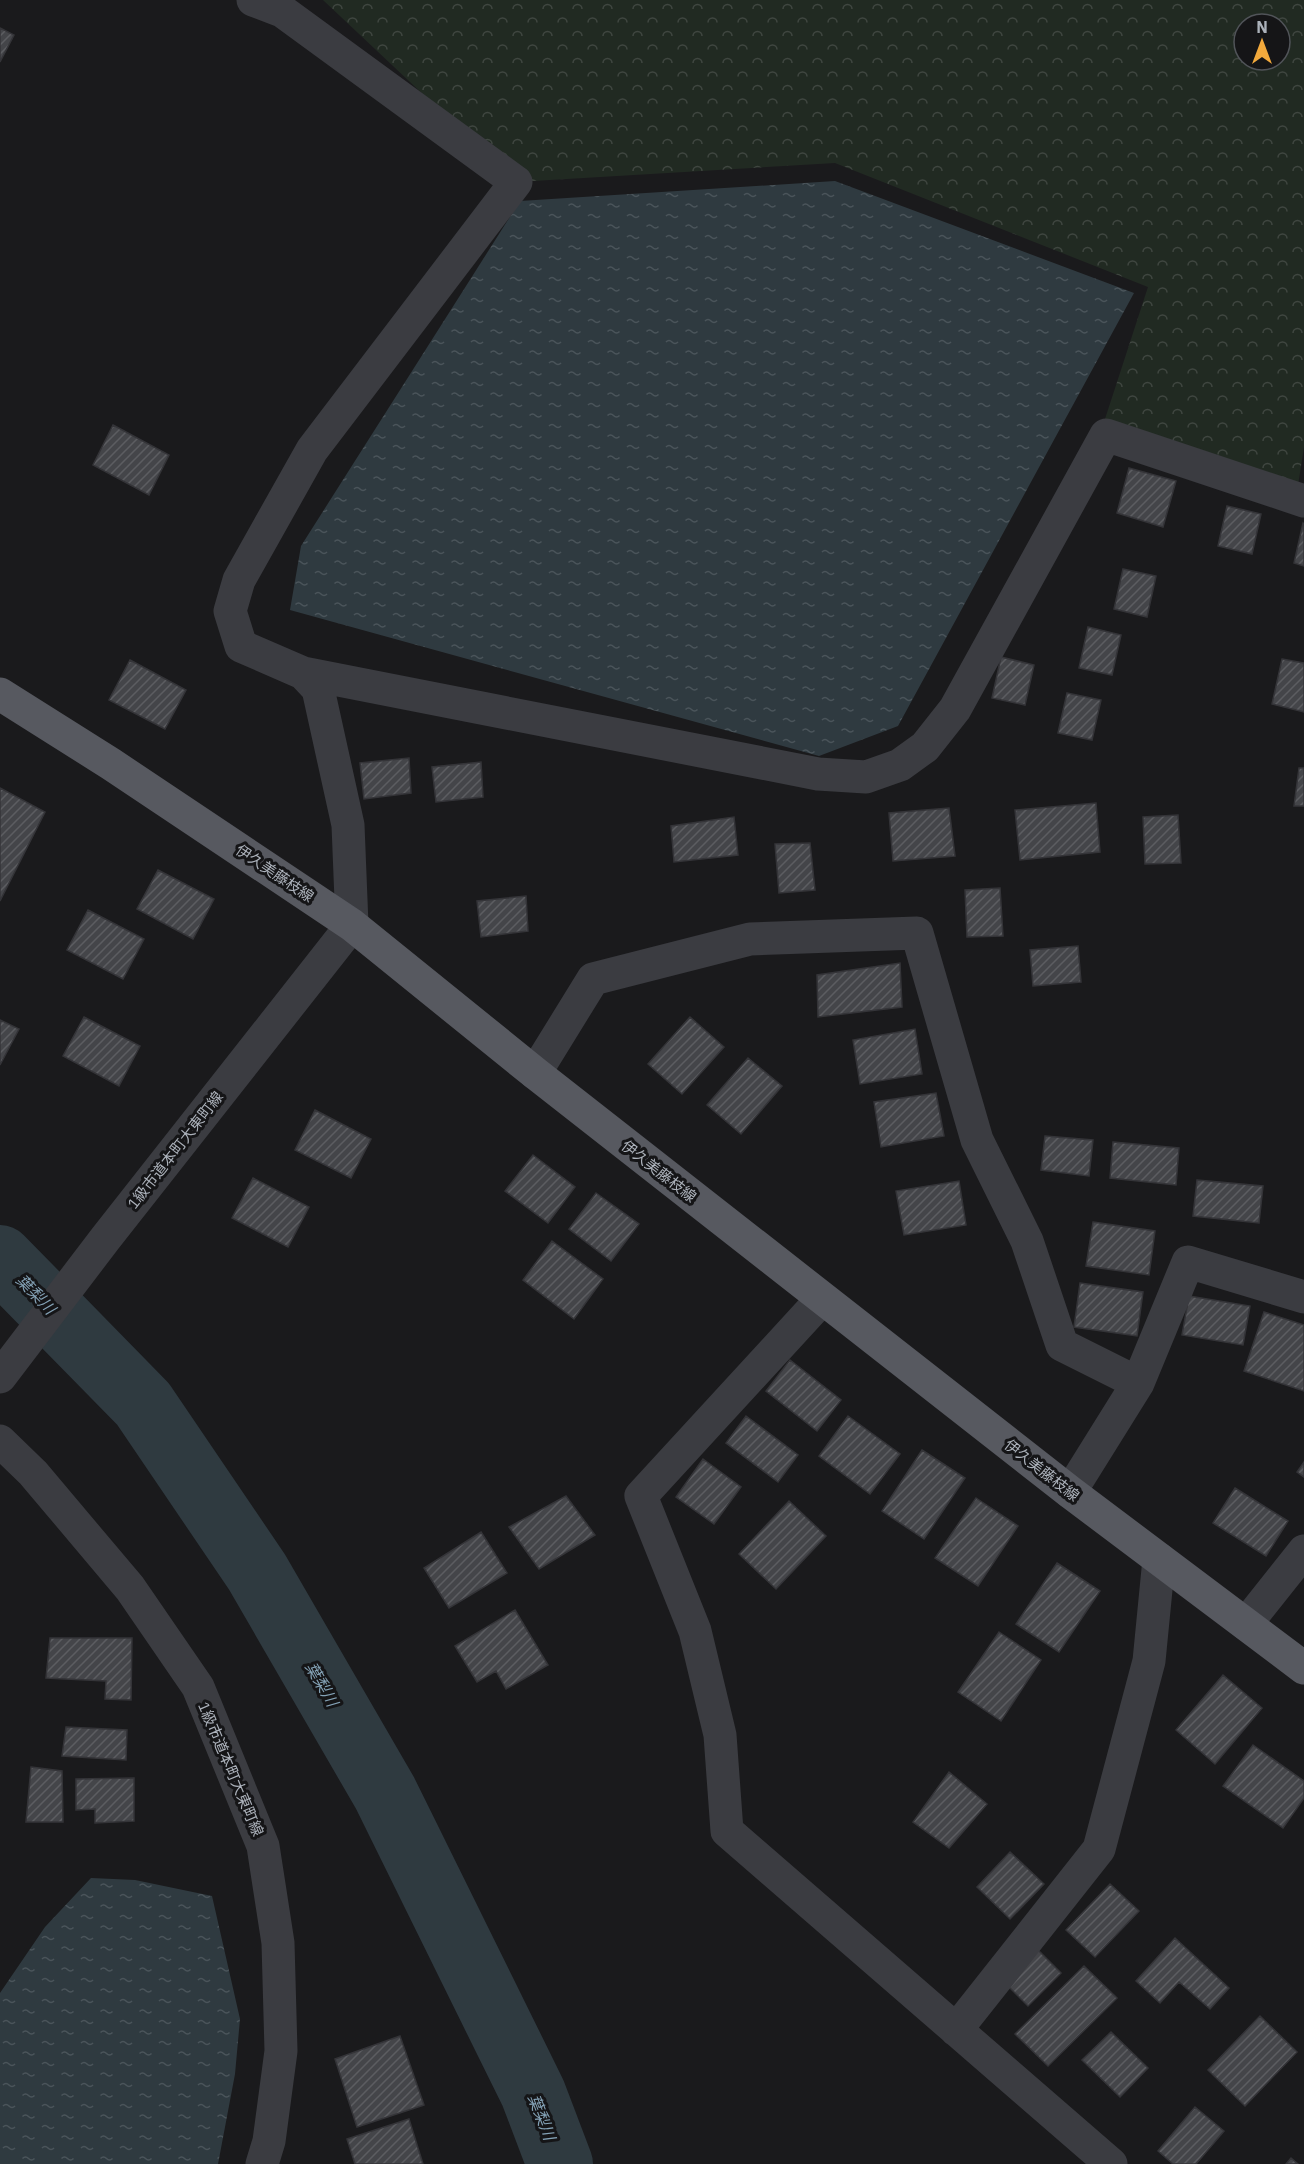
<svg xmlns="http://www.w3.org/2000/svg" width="1304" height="2164" font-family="'IBM Plex Sans','Noto Sans JP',sans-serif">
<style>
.forest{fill:url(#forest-crowns);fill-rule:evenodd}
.water{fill:url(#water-ripples)}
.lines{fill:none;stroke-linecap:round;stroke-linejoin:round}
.river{stroke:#2f3a40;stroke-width:66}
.building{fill:url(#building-hatch);stroke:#343438;stroke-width:1.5}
.minor{stroke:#3b3c41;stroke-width:33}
.major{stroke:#575960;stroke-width:33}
.labels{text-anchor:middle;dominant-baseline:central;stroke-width:6;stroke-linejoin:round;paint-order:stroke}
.street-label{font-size:15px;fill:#acb2bb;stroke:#151517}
.water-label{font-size:16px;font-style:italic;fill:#84a2b6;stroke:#151517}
</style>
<defs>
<pattern id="forest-crowns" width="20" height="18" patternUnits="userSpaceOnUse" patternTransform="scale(1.5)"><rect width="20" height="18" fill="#212a22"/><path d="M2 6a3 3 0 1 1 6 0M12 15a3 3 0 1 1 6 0" fill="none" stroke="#3f4640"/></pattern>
<pattern id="water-ripples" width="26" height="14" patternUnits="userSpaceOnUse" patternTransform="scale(1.5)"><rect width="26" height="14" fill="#2f3a40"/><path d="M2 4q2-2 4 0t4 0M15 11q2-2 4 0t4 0" fill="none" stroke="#4a545a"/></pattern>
<pattern id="building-hatch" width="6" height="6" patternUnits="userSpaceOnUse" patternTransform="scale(1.5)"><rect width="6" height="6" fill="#444549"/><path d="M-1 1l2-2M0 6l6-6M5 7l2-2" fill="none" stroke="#5c5d61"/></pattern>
</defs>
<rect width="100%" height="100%" fill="#1a1a1c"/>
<path class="forest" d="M323,0h981v447l-8,51 -191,-79 43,-132 -313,-124 -319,19zM1244,24h36v36h-36z"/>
<path class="water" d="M835,181l299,112 -236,433 -79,30 -529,-146 11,-64 219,-345z
M91,1878l44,2 77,16 28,123 -5,55 -17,90h-218v-171l45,-66z"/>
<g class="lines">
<path class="river" d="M0,1258l143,146 114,168 128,221 148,300 27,71"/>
</g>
<path class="building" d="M0,28l14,7 -14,27z
M113,425l56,30 -20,40 -56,-30z
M1129,468l47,13 -13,46 -46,-14z
M1227,506l34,8 -9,40 -34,-8z
M1303,523l1,1v42l-10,-3z
M1123,569l33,7 -9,41 -33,-8z
M1088,627l33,8 -9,40 -33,-7z
M1001,657l33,8 -9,40 -33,-7z
M1282,659l22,4v49l-32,-8z
M130,660l56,30 -21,39 -56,-29z
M1067,693l34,7 -9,40 -34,-7z
M409,758l2,35 -47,6 -4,-36z
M481,762l2,35 -47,5 -4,-35z
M1299,768h5v38h-10z
M0,788l45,24 -45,89z
M1096,803l4,49 -80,8 -5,-50z
M949,808l6,48 -62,5 -4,-48z
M1178,815l3,48 -36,1 -2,-47z
M734,817l4,38 -64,7 -3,-36z
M810,843l5,47 -36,3 -4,-49z
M158,870l56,29 -21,40 -56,-30z
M1000,888l3,48 -36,1 -2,-47z
M526,896l2,35 -47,6 -4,-36z
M88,910l56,29 -21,40 -56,-29z
M1078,946l3,36 -48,4 -3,-36z
M900,963l2,44 -84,10 -1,-42z
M84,1017l56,29 -21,40 -56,-30z
M690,1017l34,30 -42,47 -34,-30z
M0,1020l19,9 -19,36z
M915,1029l7,45 -62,10 -7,-44z
M748,1058l34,28 -41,48 -34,-29z
M936,1093l8,43 -63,11 -7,-45z
M315,1110l56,29 -20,39 -56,-28z
M1045,1136l48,4 -4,36 -48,-6z
M1113,1142l66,6 -3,37 -66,-7z
M533,1155l42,32 -27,36 -43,-32z
M253,1178l56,29 -21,40 -56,-29z
M1197,1180l66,6 -4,37 -66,-7z
M959,1181l7,44 -62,10 -8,-44z
M596,1193l43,31 -28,37 -42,-32z
M1093,1222l62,9 -6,44 -63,-9z
M552,1241l51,38 -29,40 -51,-39z
M1080,1283l63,9 -6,44 -63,-9z
M1189,1296l61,10 -7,39 -61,-10z
M1264,1312l40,13v66l-60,-20z
M790,1360l51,40 -24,31 -51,-40z
M746,1416l52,39 -20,27 -52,-39z
M848,1416l52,38 -30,40 -51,-38z
M922,1450l43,28 -41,61 -42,-28z
M703,1459l38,28 -27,37 -38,-27z
M1304,1462v15l-7,-5z
M1235,1488l53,33 -22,35 -53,-33z
M566,1496l29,39 -56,34 -30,-42z
M976,1498l42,28 -40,60 -43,-28z
M789,1501l37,35 -50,53 -37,-35z
M481,1532l26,41 -58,35 -25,-40z
M1057,1563l43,28 -41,61 -43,-28z
M515,1610l33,55 -42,24 -10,-18 -19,11 -22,-36z
M999,1632l42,28 -40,61 -43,-29z
M50,1638h82l-1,62 -26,-1 1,-18 -60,-3z
M1223,1675l39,33 -47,56 -39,-34z
M66,1727l61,3 -1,30 -64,-4z
M1253,1745l51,36v17l-21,30 -60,-42z
M31,1767l31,4 1,51h-37z
M949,1772l38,32 -38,44 -36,-26z
M134,1778v43l-39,2v-14l-19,1v-31z
M1010,1852l34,32 -34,35 -33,-32z
M1110,1884l29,27 -44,46 -29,-27z
M1175,1938l54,50 -19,21 -31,-27 -19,21 -24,-22z
M1037,1949l24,24 -33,33 -24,-24z
M1084,1966l33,32 -69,68 -33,-32z
M1260,2016l37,36 -52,54 -37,-36z
M1111,2032l37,36 -28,29 -38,-37z
M400,2036l24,69 -67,22 -22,-68z
M1195,2107l29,24 -28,33h-23l-15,-13z
M409,2119l14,45h-68l-8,-25z
M1291,2158l7,6h-12z"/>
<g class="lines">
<path class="minor" d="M303,673l515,101 48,3 34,-12 25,-18 30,-38 151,-274 198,66
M535,1073l58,-94 157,-40 167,-6 60,207 50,101 35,104 76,38
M822,1299l-181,197 54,135 25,104 7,96 384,333
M0,1377l105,-138 247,-314 -4,-100 -30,-136 -15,-16 -62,-27 -11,-35 9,-31 73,-130 204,-268 -234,-171 -29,-11
M0,1441l33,32 97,115 68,99 65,159 15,97 3,108 -12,90 -7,23
M1070,1492l68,-109 50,-121 116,35
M1246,1624l58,-73
M956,2030l143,-181 50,-188 10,-102"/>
<path class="major" d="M0,694l111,70 241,161 183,148 535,419 234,176"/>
</g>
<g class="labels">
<g class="street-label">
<text transform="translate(275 873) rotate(34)">伊久美藤枝線</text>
<text transform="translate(175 1150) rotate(-52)">1級市道本町大東町線</text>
<text transform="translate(659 1171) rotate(38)">伊久美藤枝線</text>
<text transform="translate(1042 1470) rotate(38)">伊久美藤枝線</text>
<text transform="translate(231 1769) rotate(67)">1級市道本町大東町線</text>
</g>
<g class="water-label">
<text transform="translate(36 1294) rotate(46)">葉梨川</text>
<text transform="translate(322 1684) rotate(60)">葉梨川</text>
<text transform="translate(542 2117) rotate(69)">葉梨川</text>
</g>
</g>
<g transform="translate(1262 42)"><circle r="28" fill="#151517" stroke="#515459" stroke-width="1.5"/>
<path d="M0-4.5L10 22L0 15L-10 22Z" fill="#f2a93c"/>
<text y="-9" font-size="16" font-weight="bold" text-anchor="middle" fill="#acb2bb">N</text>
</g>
</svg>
